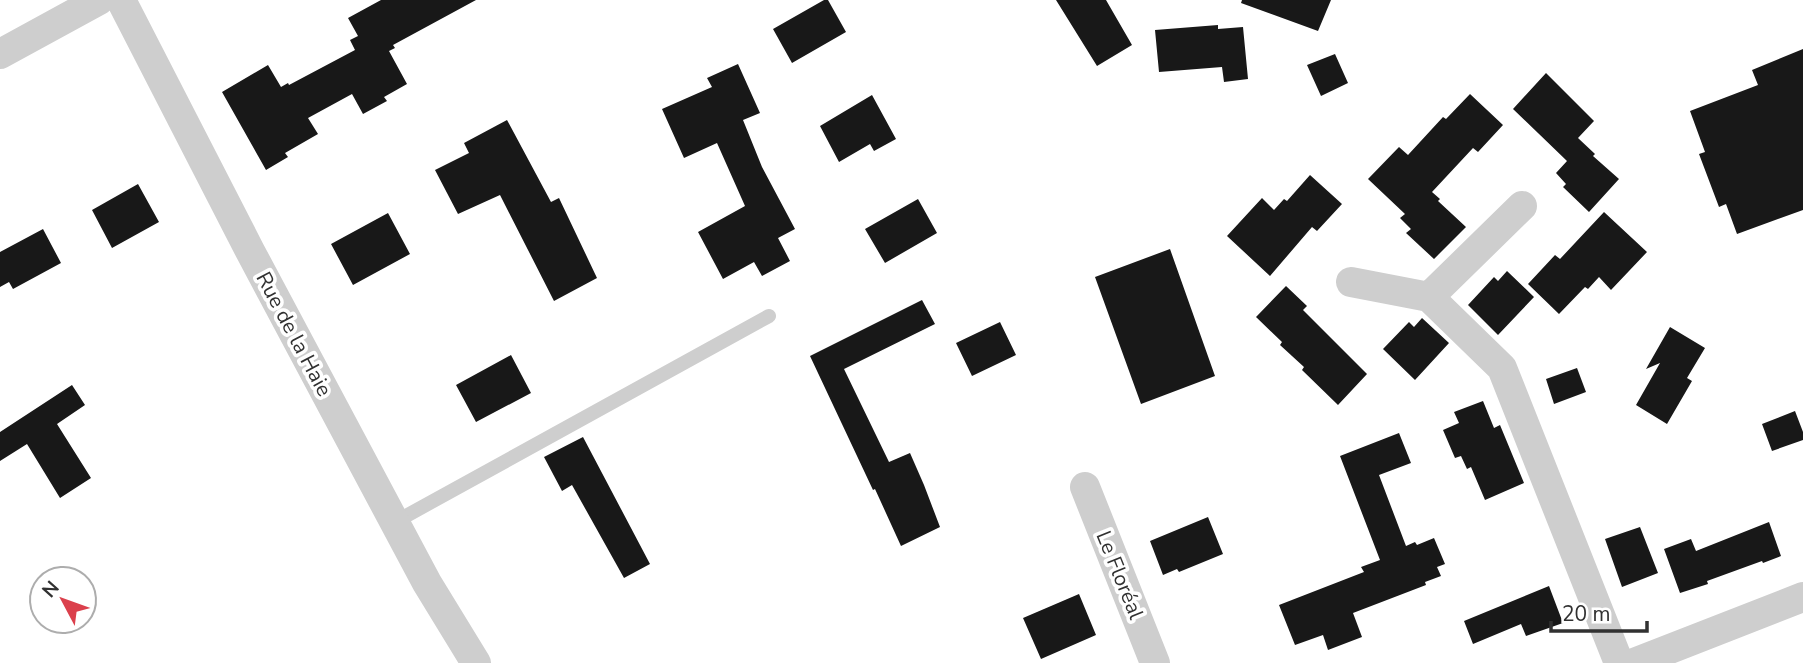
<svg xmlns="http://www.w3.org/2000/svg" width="1803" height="663" font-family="'Nunito Sans',sans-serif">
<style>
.building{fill:#181818}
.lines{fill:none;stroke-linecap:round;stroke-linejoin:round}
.service{stroke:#cecece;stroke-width:14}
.minor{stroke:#cecece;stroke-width:30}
.labels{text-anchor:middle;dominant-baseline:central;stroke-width:7;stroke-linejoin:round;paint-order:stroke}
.street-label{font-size:21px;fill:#313131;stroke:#fff}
</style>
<rect width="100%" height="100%" fill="#fff"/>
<path class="building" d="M381,0h95l-83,45 2,3 -6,3 18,33 -23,13 3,4 -24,13 -11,-20 -44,24 10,16 -33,19 3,4 -22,13 -44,-78 46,-27 13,22 7,-4 1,2 66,-35 -5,-10 8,-4 -10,-18z
M824,0h4l18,32 -54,31 -19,-34z
M1056,0h50l26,45 -35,21z
M1242,0h89l-13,31 -77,-28z
M1218,25v4l25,-2 5,52 -24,3 -2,-15 -63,5 -4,-42z
M1803,49v161l-66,24 -11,-30 -7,3 -20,-53 6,-2 -15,-41 68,-26 -6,-15z
M1335,54l13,29 -27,13 -14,-31z
M738,64l22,49 -17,7 19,47 33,62 -17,9 12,23 -28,15 -8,-14 -31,17 -25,-47 47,-26 -28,-63 -33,15 -22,-49 50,-22 -5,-9z
M1546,73l48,48 -16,17 17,16 -2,2 26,23 -30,33 -26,-25 3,-3 -10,-11 11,-12 -54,-52z
M1470,94l33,31 -25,27 -5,-4 -41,44 8,7 -2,2 28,26 -32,32 -28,-26 5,-4 -11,-11 5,-4 -37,-35 31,-32 9,8 35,-38 3,2z
M872,95l24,44 -22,12 -4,-7 -31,18 -19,-36z
M507,120l44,82 8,-4 38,80 -43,23 -54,-106 -42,19 -23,-44 34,-17 -5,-10z
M1310,175l32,29 -25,27 -5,-4 -42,49 -43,-40 35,-38 12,12 10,-11 3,2z
M138,184l21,38 -47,26 -20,-38z
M918,199l19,34 -52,30 -20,-34z
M1604,212l43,40 -36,38 -12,-13 -11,12 -3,-2 -26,27 -31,-30 27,-29 5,4z
M388,213l22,41 -57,31 -22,-41z
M43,229l18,34 -48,26 -4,-7 -9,5v-35z
M1170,249l45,127 -74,28 -46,-127z
M1507,271l27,26 -36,38 -30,-30 26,-28 4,4z
M1286,286l21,20 -4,4 64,64 -29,31 -36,-35 2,-3 -24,-22 2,-3 -26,-25z
M922,300l13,24 -91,45 45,93 21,-9 14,32 16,42 -39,19 -26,-57 -2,1 -63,-134z
M1422,318l27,25 -34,37 -32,-31 26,-27 5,5z
M1000,322l16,33 -44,21 -16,-33z
M1670,327l35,21 -18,30 5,3 -25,43 -31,-19 24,-42 -14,6z
M511,355l20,38 -55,29 -20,-37z
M1577,368l9,24 -32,12 -8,-25z
M72,385l13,20 -28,19 34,54 -31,20 -33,-54 -27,17v-29z
M1483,401l11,27 6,-3 24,58 -39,17 -14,-33 -4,2 -6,-13 -6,2 -12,-28 16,-7 -5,-11z
M1795,411l8,21v8l-31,11 -10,-27z
M1399,433l12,30 -32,12 27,71 9,-4 2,3 17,-7 11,26 -8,3 4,9 -16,6 1,3 -73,28 9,24 -34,13 -5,-15 -28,10 -16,-40 85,-33 -3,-5 19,-7 -40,-104z
M583,437l67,127 -26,14 -52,-93 -10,6 -18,-34z
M1208,517l15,37 -44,18 -2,-3 -14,6 -13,-34z
M1769,522l12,34 -18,7 -1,-2 -55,20 1,3 -28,9 -16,-44 27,-10 5,12z
M1640,527l18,46 -36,14 -17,-48z
M1549,586l14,37 -37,13 -5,-12 -48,20 -9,-23z
M1079,594l17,41 -55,24 -18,-41z"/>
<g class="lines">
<path class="service" d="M395,522l374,-206"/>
<path class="minor" d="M121,0l129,251 177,332 49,80
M0,54l99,-54
M1351,282l78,15 73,71 117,295
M1429,297l93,-91
M1085,487l70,176
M1634,663l169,-66"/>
</g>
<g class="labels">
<g class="street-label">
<text transform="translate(294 334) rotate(62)">Rue de la Haie</text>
<text transform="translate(1120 575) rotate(68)">Le Floréal</text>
</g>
</g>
<g transform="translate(63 600) rotate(311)"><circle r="33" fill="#ffffff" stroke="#adadad" stroke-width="2"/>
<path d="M0-5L12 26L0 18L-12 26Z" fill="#db404c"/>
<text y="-10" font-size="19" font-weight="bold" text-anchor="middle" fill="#313131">N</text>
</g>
<path d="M1551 621v10h96v-10" fill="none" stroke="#313131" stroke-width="3.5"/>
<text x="1562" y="621" font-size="21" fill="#313131" stroke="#ffffff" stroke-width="5" paint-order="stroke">20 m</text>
</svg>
